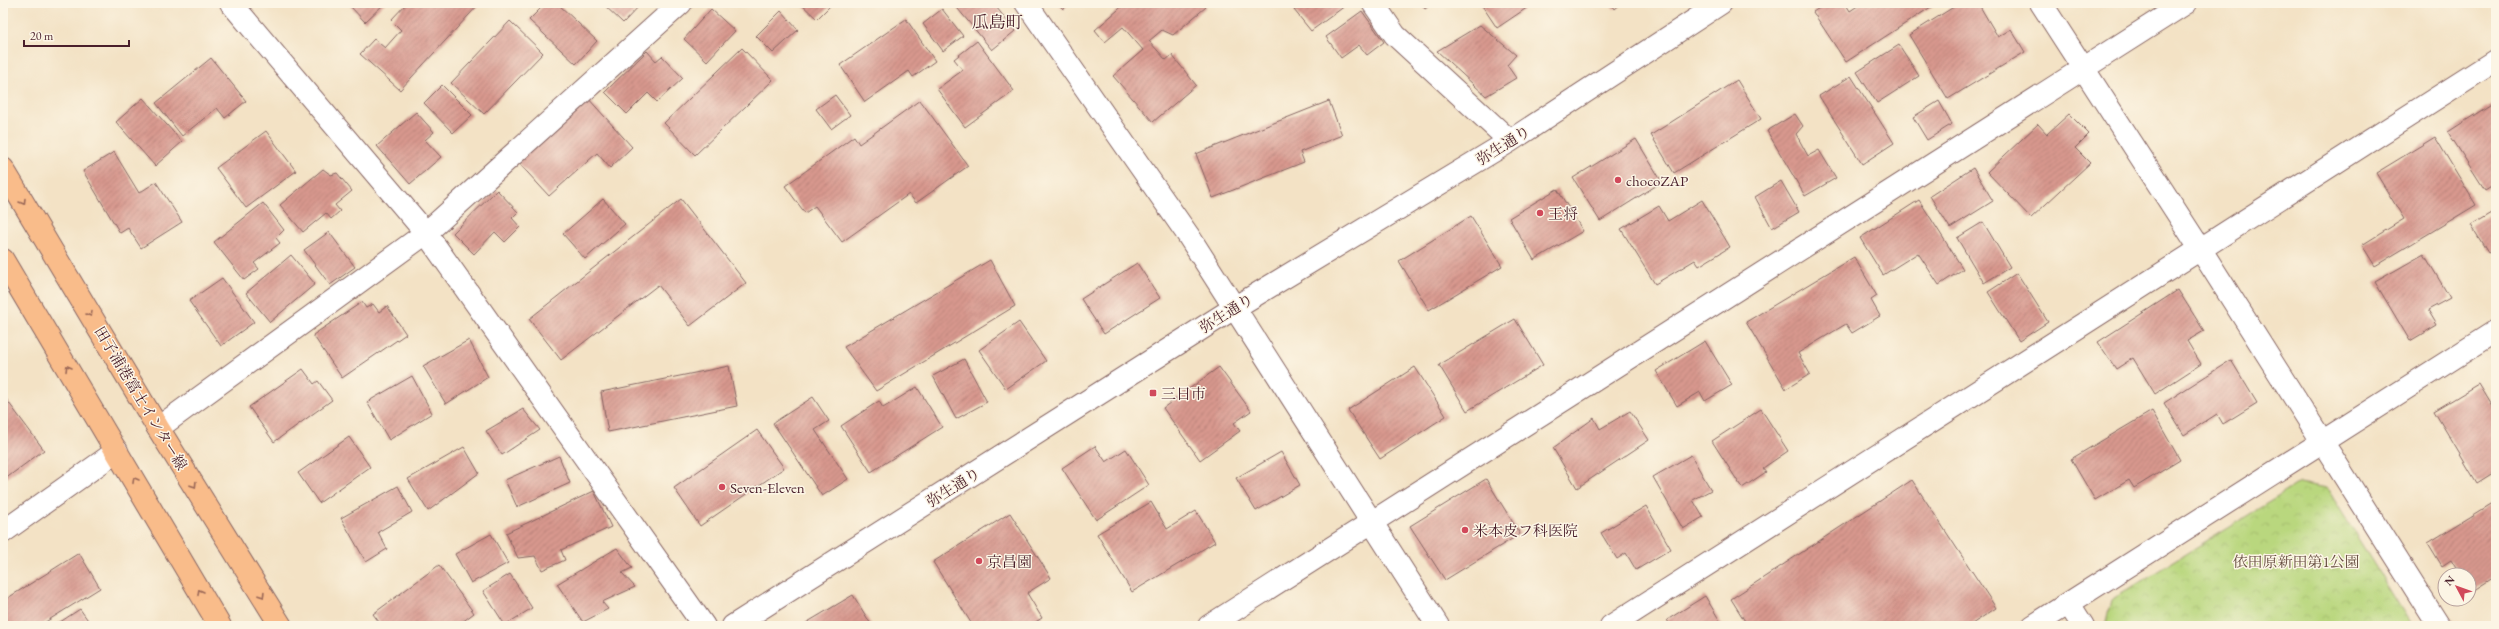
<svg xmlns="http://www.w3.org/2000/svg" width="2499" height="629" font-family="'EB Garamond','Noto Serif JP',serif">
<style>
.park{fill:url(#park-crowns);stroke:#827b54}
.building{fill:url(#building-hatch)}
.lines{fill:none;stroke-linecap:round;stroke-linejoin:round}
.minor-casing{stroke:#856361;stroke-width:24}
.major-casing{stroke:#856361;stroke-width:24}
.minor{stroke:#fff;stroke-width:22}
.major{stroke:#f9bc8a;stroke-width:22}
.oneway{stroke:#996656}
.poi-dot{fill:#d1495b;stroke:#fcf5e5;stroke-width:1.5}
.labels{text-anchor:middle;dominant-baseline:central;stroke-width:3;stroke-linejoin:round;paint-order:stroke}
.street-label{font-size:15px;fill:#4a1f2b;stroke:#fcf5e5}
.poi-label{font-size:15px;fill:#4a1f2b;stroke:#fcf5e5;text-anchor:start}
.park-label{font-size:15px;fill:#664d40;stroke:#fcf5e5}
.quarter-label{font-size:17px;fill:#4a1f2b;stroke:#fcf5e5}
</style>
<defs>
<pattern id="park-crowns" width="20" height="18" patternUnits="userSpaceOnUse"><rect width="20" height="18" fill="#b9d77e"/><path d="M2 6a3 3 0 1 1 6 0M12 15a3 3 0 1 1 6 0" fill="none" stroke="#a1b86d"/></pattern>
<pattern id="building-hatch" width="6" height="6" patternUnits="userSpaceOnUse"><rect width="6" height="6" fill="#d8988e"/><path d="M-1 1l2-2M0 6l6-6M5 7l2-2" fill="none" stroke="#b17b74"/></pattern>
</defs>
<rect width="100%" height="100%" fill="#fcf5e5"/>
<filter id="ink" filterUnits="userSpaceOnUse"><feTurbulence type="fractalNoise" baseFrequency=".025" numOctaves="2"/><feDisplacementMap in="SourceGraphic" scale="8" xChannelSelector="R" yChannelSelector="G"/><feConvolveMatrix kernelMatrix="1 2 1 2 8 2 1 2 1" color-interpolation-filters="sRGB"/></filter>
<filter id="wash" filterUnits="userSpaceOnUse"><feTurbulence type="fractalNoise" baseFrequency=".012" numOctaves="4" result="noise"/><feDisplacementMap in="SourceGraphic" scale="16" xChannelSelector="R" yChannelSelector="G"/><feGaussianBlur stdDeviation="0.9" result="paint"/><feColorMatrix in="noise" values="0 0 0 0 0 0 0 0 0 0 0 0 0 0 0 0 0 1.4 0 .05"/><feComposite in="paint" operator="in"/></filter>
<g filter="url(#wash)">
<rect width="100%" height="100%" fill="#f3e2c5"/>
<path class="park" d="M2300,483l27,5 85,138h-307l6,-26z"/>
<g id="blocks">
<path class="building" d="M352,3h33l-20,19 -15,-16z
M407,3h73l-80,87 -40,-36 14,-15 11,9 16,-18 -10,-10z
M546,3h11l40,38 -21,23 -47,-44z
M602,3h40l-19,20z
M800,3h33l-16,16z
M953,3h50l-6,5 18,23 -23,19z
M1058,3h13l-8,6z
M1126,3h77l3,4 -33,28 -11,-5 -13,11 17,19 6,-5 24,30 -43,37 -40,-46 30,-26 -20,-23 -18,15 -10,-12z
M1303,3h46l-38,28 -17,-21z
M1421,3h12l-8,6z
M1483,3h51l-37,25 -16,-24z
M1610,3h11l-7,6z
M1827,3h18l5,8 12,-8h70l2,2 -88,57 -33,-50z
M1960,3h18l20,34 13,-8 14,23 -77,47 -39,-64z
M711,9l24,22 -28,30 -23,-22z
M942,9l21,27 -20,15 -20,-27z
M781,11l17,19 -25,23 -17,-17z
M1362,11l22,31 -17,13 -8,-10 -18,13 -15,-21z
M906,19l29,42 -22,16 -4,-6 -44,31 -25,-37z
M510,21l33,32 -59,61 -33,-31z
M1480,25l36,30 -9,10 9,13 -30,18 -49,-45z
M977,41l37,50 -49,36 -28,-38 26,-19 -9,-11z
M1899,45l20,31 -42,27 -20,-31z
M742,48l31,32 -78,75 -31,-32z
M647,51l9,10 6,-5 21,22 -26,24 -9,-9 -21,21 -22,-22z
M211,58l35,43 -21,17 -8,-10 -35,28 -26,-33z
M1851,76l43,67 -32,21 -43,-68z
M1737,80l24,39 -87,54 -23,-38z
M442,85l30,30 -19,18 -29,-30z
M835,95l15,20 -19,14 -15,-20z
M587,97l45,50 -22,21 -13,-15 -48,43 -32,-35z
M143,98l39,44 -27,24 -39,-44z
M920,100l48,66 -52,37 -7,-9 -67,48 -27,-36 -10,7 -20,-27 69,-50 5,8z
M1329,101l13,34 -42,17 4,10 -91,36 -17,-44z
M1939,101l13,23 -25,16 -14,-23z
M2496,101v82l-11,7 -37,-58z
M416,112l18,20 -9,8 16,17 -31,27 -33,-38z
M1795,114l8,12 -7,8 12,22 11,-6 17,28 -31,18 -38,-65z
M2069,114l20,20 -14,14 15,15 -59,55 -44,-46 51,-48 9,10z
M266,131l30,40 -50,37 -30,-40z
M2435,137l41,68 -101,61 -13,-21 42,-26 -28,-46z
M1636,139l26,43 -62,39 -27,-43z
M114,152l25,41 17,-11 26,40 -41,26 -13,-20 -8,5 -37,-62z
M1973,168l20,33 -43,27 -20,-32z
M323,169l8,6 6,-2 15,18 -17,14 5,6 -9,8 -5,-6 -23,19 -23,-27z
M1781,181l18,31 -27,16 -17,-31z
M1557,189l26,42 -49,29 -25,-42z
M497,190l21,22 -6,6 8,9 -15,15 -10,-10 -21,22 -21,-21z
M603,199l22,25 -40,35 -22,-25z
M681,199l65,84 -56,43 -32,-41 -97,75 -32,-41z
M1702,200l28,47 -31,19 -4,-6 -40,24 -34,-55 38,-23 9,15z
M1919,200l44,69 -24,16 -21,-32 -35,22 -23,-37z
M263,203l21,27 -8,8 4,5 -26,20 5,6 -15,11 -30,-38z
M2496,210v39l-8,4 -17,-28z
M1471,216l31,50 -73,44 -30,-49z
M1983,222l27,45 -26,16 -27,-45z
M329,232l26,35 -25,18 -26,-35z
M2424,254l26,44 -22,12 9,15 -27,16 -35,-59z
M291,255l24,29 -45,38 -24,-29z
M1854,257l23,39 -6,4 9,16 -28,17 -6,-9 -48,29 12,21 -24,15 -40,-67z
M990,260l25,46 -139,85 -32,-44z
M1137,263l23,35 -56,36 -23,-35z
M2017,273l31,49 -29,19 -31,-49z
M222,278l32,44 -33,24 -32,-45z
M2178,290l26,41 -17,10 14,23 -46,30 -22,-36 -17,11 -18,-27z
M362,302l4,6 7,-4 6,8 8,-6 19,28 -64,44 -29,-43z
M1515,319l28,46 -76,46 -28,-46z
M1019,322l27,39 -40,28 -27,-39z
M469,340l19,37 -42,27 -23,-38z
M1705,341l27,44 -27,16 -5,-9 -23,14 -21,-35z
M964,359l23,43 -31,17 -23,-43z
M2231,360l26,43 -34,21 -6,-10 -33,21 -20,-32z
M729,366l8,40 -129,26 -7,-40z
M1219,367l32,44 -17,12 6,8 -40,29 -37,-52z
M1415,367l31,49 -66,43 -32,-49z
M303,369l11,15 4,-3 14,19 -58,42 -25,-35z
M412,376l20,37 -43,27 -22,-38z
M2479,384l17,28v59l-19,12 -43,-72z
M917,387l25,40 -71,45 -30,-46 38,-25 4,7z
M3,395l41,55 -39,29 -2,-3z
M813,397l16,24 -14,9 33,49 -26,17 -49,-73z
M523,409l17,21 -38,25 -16,-24z
M1761,409l27,42 -25,17 3,4 -24,16 -30,-47z
M1630,411l19,29 -72,48 -24,-40 41,-30 6,11z
M2152,411l28,49 -46,28 -5,-8 -34,20 -24,-41z
M757,430l27,38 -84,58 -26,-38z
M349,437l21,30 -51,36 -21,-30z
M1095,446l11,16 20,-13 23,36 -53,35 -34,-52z
M464,447l15,26 -51,38 -20,-32z
M1281,452l19,33 -44,26 -20,-33z
M1691,455l20,35 -18,10 10,17 -20,12 -30,-52z
M559,456l11,27 -53,24 -12,-27z
M1486,479l34,55 -75,46 -35,-54z
M1912,480l84,128 -27,18h-221l-17,-27z
M398,486l14,26 -34,20 9,17 -21,13 -25,-44z
M594,491l17,36 -50,23 4,10 -23,10 -7,-14 -17,2 -12,-25z
M2496,501v75l-25,16 -2,-17h-9l-9,-15 -9,6 -14,-23z
M1151,502l16,27 29,-18 19,31 -83,50 -35,-58z
M1646,506l25,43 -35,21 -10,-17 -9,6 -16,-26z
M1010,513l41,65 -24,15 15,25 -13,8h-56l-40,-64z
M491,534l17,29 -37,20 -16,-29z
M617,548l15,20 -10,5 13,14 -33,15 6,7 -25,13 -26,-38z
M79,553l21,35 -61,38h-36v-25z
M439,565l35,48 -17,13h-75l-9,-12z
M510,574l22,34 -27,17 -22,-34z
M853,595l19,31h-71z
M1705,596l18,30h-52l-4,-6z
M80,609l12,17h-38z"/>
</g>
</g>
<g filter="url(#ink)">
<use href="#blocks" fill-opacity="0" stroke="#856361" stroke-width="1"/>
<g class="lines">
<g class="minor-casing">
<path id="minor" d="M231,3l195,230 278,393
M1026,3l162,232 250,391
M1373,3l22,32 115,106
M2041,3l160,247 238,376
M158,428l268,-195 255,-230
M3,532l114,-81
M2069,604l14,22
M733,626l501,-318 276,-167 211,-138
M1209,626l977,-623
M1611,626l885,-566
M2033,626l463,-295"/>
</g>
<g class="major-casing">
<path id="major" d="M3,169l155,259 123,198
M3,260l217,366"/>
</g>
<use href="#minor" class="minor"/>
<use href="#major" class="major"/>
</g>
<defs><path id="oneway-chevron" d="M-2-3.5L2.5 0L-2 3.5" fill="none" stroke-width="1.6" stroke-linecap="round" stroke-linejoin="round"/></defs>
<g class="oneway">
<use href="#oneway-chevron" transform="translate(23 202) rotate(59)"/>
<use href="#oneway-chevron" transform="translate(90 314) rotate(59)"/>
<use href="#oneway-chevron" transform="translate(68 368) rotate(-121)"/>
<use href="#oneway-chevron" transform="translate(135 480) rotate(-120)"/>
<use href="#oneway-chevron" transform="translate(194 485) rotate(58)"/>
<use href="#oneway-chevron" transform="translate(200 592) rotate(-120)"/>
<use href="#oneway-chevron" transform="translate(262 595) rotate(58)"/>
</g>
</g>
<g class="poi-dot">
<circle cx="1618" cy="180" r="4"/>
<circle cx="1540" cy="213" r="4"/>
<rect x="1149" y="389" width="8" height="8" rx="2"/>
<circle cx="722" cy="487" r="4"/>
<circle cx="1465" cy="530" r="4"/>
<circle cx="979" cy="561" r="4"/>
</g>
<g class="labels">
<g class="street-label">
<text transform="translate(1503 145) rotate(-32)">弥生通り</text>
<text transform="translate(1226 313) rotate(-32)">弥生通り</text>
<text transform="translate(141 398) rotate(59)">田子浦港富士インター線</text>
<text transform="translate(953 487) rotate(-32)">弥生通り</text>
</g>
<g class="poi-label">
<text x="1626" y="180">chocoZAP</text>
<text x="1548" y="213">王将</text>
<text x="1161" y="393">三日市</text>
<text x="730" y="487">Seven-Eleven</text>
<text x="1473" y="530">米本皮フ科医院</text>
<text x="987" y="561">京昌園</text>
</g>
<g class="park-label">
<text x="2296" y="561">依田原新田第1公園</text>
</g>
<g class="quarter-label">
<text x="997" y="22">瓜島町</text>
</g>
</g>
<rect width="2499" height="629" fill="none" stroke="#fcf5e5" stroke-width="16"/>
<g transform="translate(2457 587) rotate(311)"><circle r="19" fill="#fcf5e5" stroke="#b59f9b"/>
<path d="M0-3L7 15L0 10L-7 15Z" fill="#d1495b"/>
<text y="-6" font-size="11" font-weight="bold" text-anchor="middle" fill="#4a1f2b">N</text>
</g>
<path d="M24 40v6h105v-6" fill="none" stroke="#4a1f2b" stroke-width="2"/>
<text x="30" y="40" font-size="12" fill="#4a1f2b" stroke="#fcf5e5" stroke-width="3" paint-order="stroke">20 m</text>
</svg>
